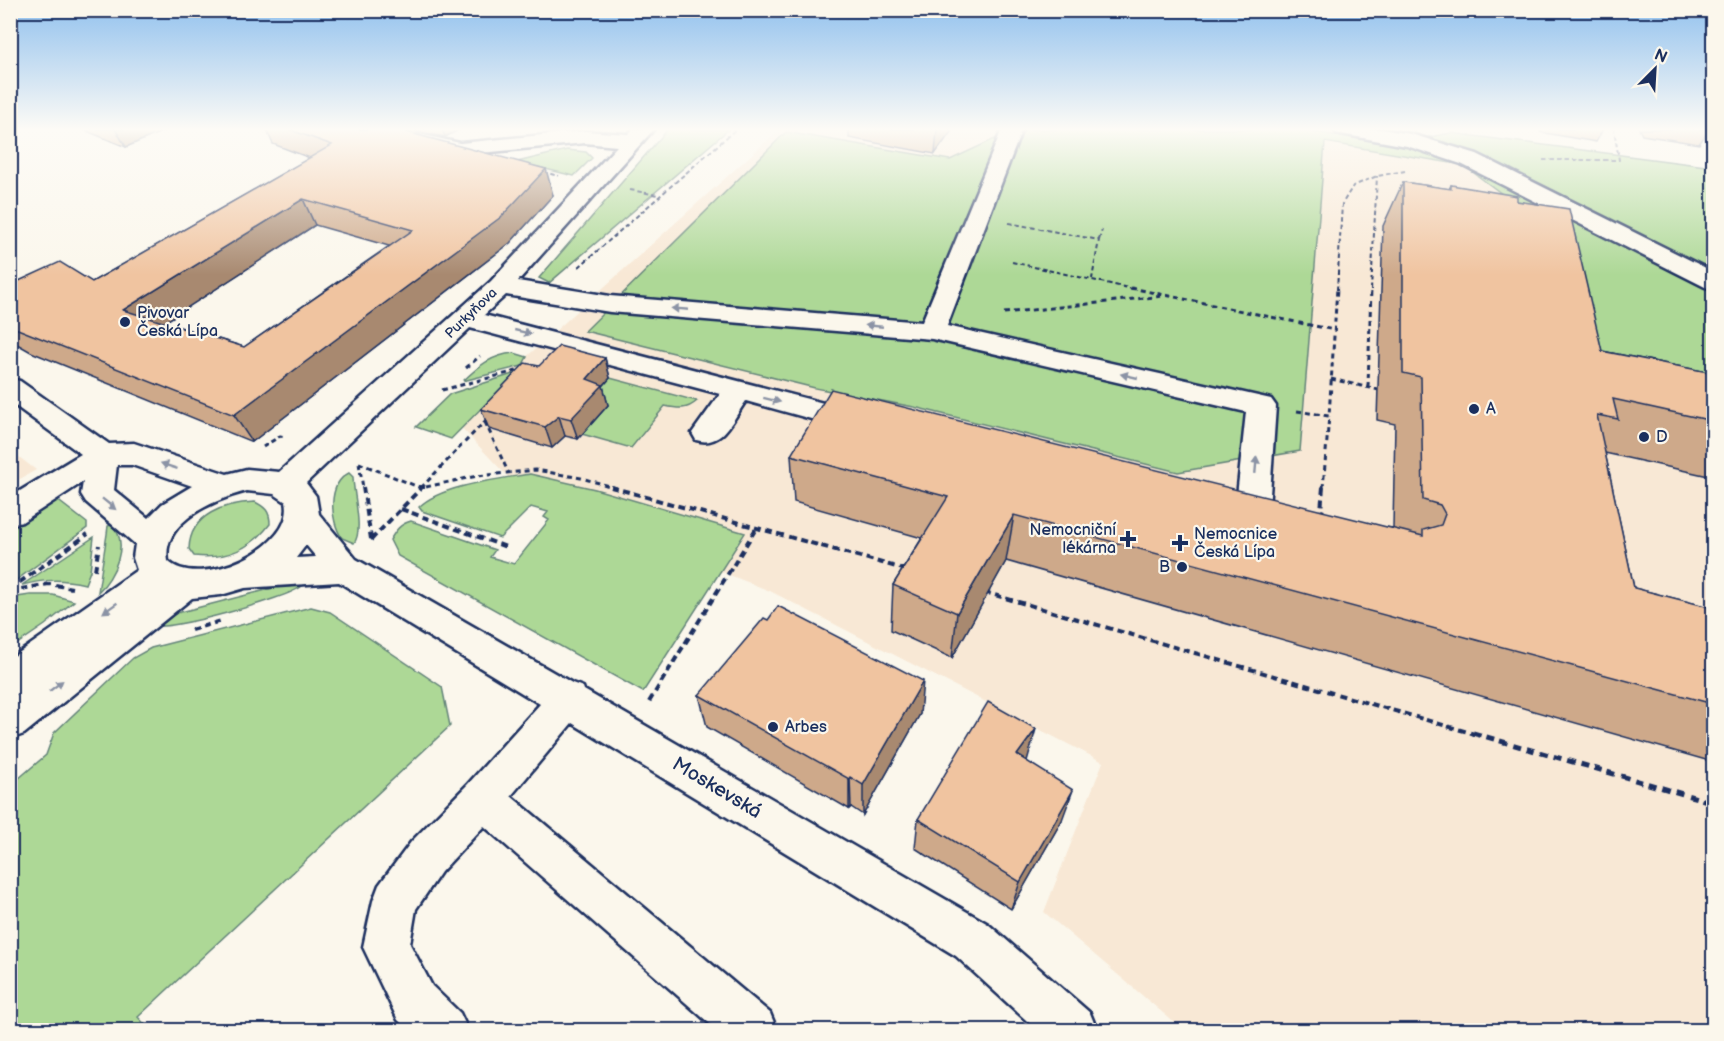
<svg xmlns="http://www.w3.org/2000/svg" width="1724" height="1041" font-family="'Balsamiq Sans',sans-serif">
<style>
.built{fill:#f8e8d5}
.green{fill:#add896;stroke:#64847a;stroke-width:1.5}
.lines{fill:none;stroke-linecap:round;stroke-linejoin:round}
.minor-casing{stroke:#1b2f5e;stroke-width:5}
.path-far3{stroke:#1b2f5e;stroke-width:2;stroke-dasharray:4.5 3;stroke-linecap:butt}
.path-far2{stroke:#1b2f5e;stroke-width:3;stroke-dasharray:5 4;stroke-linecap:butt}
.path-far1{stroke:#1b2f5e;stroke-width:4;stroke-dasharray:7 4.5;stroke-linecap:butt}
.path{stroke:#1b2f5e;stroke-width:5;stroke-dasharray:8 6;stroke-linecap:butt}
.minor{fill:#fbf7ec;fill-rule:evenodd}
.wall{fill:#cea98a;stroke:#1b2f5e;stroke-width:1.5;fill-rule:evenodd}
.shaded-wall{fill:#a88970;stroke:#1b2f5e;stroke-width:1.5}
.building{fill:#f0c4a0;stroke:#1b2f5e;stroke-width:1.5;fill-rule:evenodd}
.oneway{fill:#8b93a5}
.poi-dot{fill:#1b2f5e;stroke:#fbf7ec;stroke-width:2}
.labels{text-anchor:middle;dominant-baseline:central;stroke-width:4.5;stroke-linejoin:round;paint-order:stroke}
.far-street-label{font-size:14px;fill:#1b2f5e;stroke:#fbf7ec}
.poi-label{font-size:16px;fill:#1b2f5e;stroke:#fbf7ec;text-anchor:start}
.near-street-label{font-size:20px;fill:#1b2f5e;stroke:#fbf7ec}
</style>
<rect width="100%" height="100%" fill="#fbf7ec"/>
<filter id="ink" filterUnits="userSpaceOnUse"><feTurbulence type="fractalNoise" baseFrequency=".0167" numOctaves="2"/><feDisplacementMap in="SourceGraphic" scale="12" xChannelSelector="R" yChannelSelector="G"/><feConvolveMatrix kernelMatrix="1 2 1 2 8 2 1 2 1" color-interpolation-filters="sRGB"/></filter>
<g filter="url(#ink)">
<path class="built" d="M780,129h613l25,4 68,24 227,111v762h-530l-139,-118 59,-150 -333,-171 -246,-97 -69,-73z
M10,450l26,20 -25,14h-1z"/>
<path class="green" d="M668,129h61l-180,154 -10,-5z
M1016,129h279l96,15 60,-11 262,34v240l-112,-23 -34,-142 -104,-77 -138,-23 -25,309 -122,21 -264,-65 -99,-19 -230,-57 201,-199 164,28z
M567,150l19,2 6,6 -18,18 -57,-14z
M514,353l13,4 -5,9 -59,15c16,-15 28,-26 51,-28z
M516,373l-65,66 -35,-12 34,-33z
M610,378l87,23c-10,9 -18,8 -32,5l-34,42 -49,-14 26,-29 -16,-6z
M349,473l4,4c0,16 11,54 1,66l-12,-5c-12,-17 -15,-54 7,-65z
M530,474l65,15 150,44 -102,159 -245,-136 -8,-16c6,-10 10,-16 21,-19l84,29 -5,7 24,7 35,-44 -5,-3 4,-5 -17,-5 -31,31 -78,-27 -3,-4c22,-22 81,-28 111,-33z
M56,499l31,24v5l-76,56v-54z
M255,502c10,5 15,9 15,22 -19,25 -44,36 -76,32l-5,-7c1,-35 36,-46 66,-47z
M111,525c20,16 3,53 -13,67l9,-58 1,-8z
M94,537l-4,34 -5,13c-22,-5 -40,-5 -63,1z
M285,585l17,1c-13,12 -138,47 -150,39l25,-12z
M30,595h23l21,6 -29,24 -34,23v-50z
M311,607l19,5 112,75 8,39 -312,291 12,13h-139v-245l35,-30 8,-22 79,-75 18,-10z"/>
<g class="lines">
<g class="minor-casing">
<path id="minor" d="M363,129h33l64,14 125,-12 43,3 5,-5h21l-136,152 92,15 312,26 80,-193h20l-75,197 324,73 5,7 -8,118 -5,9 -12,3 -12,-3 -5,-9 12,-112 -314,-73 -322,-27 -104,-17 -22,20 378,98 11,3 4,7 -4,7 -11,3 -116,-32c-14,19 -23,47 -50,39l-4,-7 28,-39 -250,-66 -164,155 10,13 3,18 37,45 216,124 11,4 1,3 404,234 102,89 7,17h-60l-81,-74 -384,-233 -61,73 259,217 7,17h-60l-233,-204 -43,46 -25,37 -6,35 22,42 28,27 8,17h-59l-11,-10 -35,-73 10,-46 6,-16 32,-43 57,-58 72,-80 -201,-122 -94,6 -24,7 -29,3 -168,136 -14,5v-40l7,-5 -7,2v-37l127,-89 -4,-12 2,-14 -49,-42 -5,-8 2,-12 -61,40 -12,3v-28l71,-43 -71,-52v-23l10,2 89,63 25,-1 93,31 20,-5 32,3 212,-191 126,-135 -32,-3 -125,12 -67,-14 -27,-8zM117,465h15l60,21 -30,18 -14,14 -34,-28zM247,491l27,3 12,8c11,45 -88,89 -118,59 -7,-40 48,-62 79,-70zM306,545l10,12 -20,1z
M1333,129h49l29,5 66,20 237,118v18l-9,-3 -244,-123 -54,-18 -71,-13z"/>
</g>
<path class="path-far3" d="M1543,160h76l-5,-31
M543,172l16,4
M630,190l28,5
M1009,223l90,17 -7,39
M1099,240l3,-10
M1012,262l125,28
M579,267l157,-138
M1337,290l5,-86 11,-18 24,-10 28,-5
M1371,290l6,-114"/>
<path class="path-far2" d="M1131,288l203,42
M1004,313l159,-17
M466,368l14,-12
M1331,379l48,11
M1368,387l3,-99
M442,390l78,-20
M1297,411l32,5 8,-128
M485,422l23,50
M263,447l17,-11 6,1
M359,463l62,25 56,-12 59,-6 45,8 36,10
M359,463l4,25
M421,488l68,-71
M1323,488l6,-72"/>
<path class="path-far1" d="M363,487l8,52
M418,487h10
M611,487l296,83
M1323,487l-2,24 3,1
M401,509l108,39
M371,540l51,-53
M95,570l4,-25
M10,589l78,-55
M10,591l39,-7 23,4
M984,592l494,143
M191,630l33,-10
M649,702l108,-175"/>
<path class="path" d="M1473,733l241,70"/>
<use href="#minor" class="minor"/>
</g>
<path class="wall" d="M82,129h86l-42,18z
M266,129h194l-15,8 -29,-6 1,3 136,61 -43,48 -258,199 -221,-90 -21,-12v-55l82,-3 218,-124 -37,-14zM315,225l74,21 -145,101 -80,-25z
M849,129h104l-18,25 -86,-16z
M1540,129h63l-7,13 -56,-10z
M1639,129h74v7l-7,-2 -7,10 -57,-9z
M1403,182l46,7 2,-4 66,16 85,150 111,22v104l-108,-24 29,135 79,20v154l-707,-201 -54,97 -61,-28 2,-45 29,-47 -128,-36 -3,-47 602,73 2,-104 -18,-4 6,-194z
M605,358l5,20 -7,8 5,19 -30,34 -13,-3 -13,12 -63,-19 -8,-20 58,-43z
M699,695l221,19 -57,101 -12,-8 -2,2 -142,-82z
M1027,761l35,59 -51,89 -96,-61 3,-29z"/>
<path class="shaded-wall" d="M115,129h53l-42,18z
M405,129h10l8,21 -20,-19z
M442,129h18l-15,8z
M937,129h16l-18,25z
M546,169l7,26 -43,48 -258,199 -18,-27z
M303,199l12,26 -173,112 -19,-27z
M605,358l5,20 -7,8 5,19 -30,34 -7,-20 16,-40z
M559,416l6,20 -13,12 -7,-21z
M1014,515l-8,46 -54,97 5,-45z
M923,681l-3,33 -57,101v-30z
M1036,729l-9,32 -10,-6z
M850,777l1,30 -2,2v-30z
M1073,790l-11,30 -51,89 9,-27z"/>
<path class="building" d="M288,129h117l-2,2 143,38 -45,48 -267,198 -224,-89v-41l50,-23 32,20 240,-137zM303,199l110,31 -169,117 -121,-37z
M1403,182l48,7v-4l66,11v5l52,8 33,142 111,22v48l-100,-22 5,20 -21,-4 37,173 79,20v96l-699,-189 -57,98 -64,-28 55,-88 -157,-42 40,-66 592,147v-6l18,-5 4,-11 -5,-9 -17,-5 -2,-123 -18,-4z
M559,346l46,12 -18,21 16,6 -32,34 -12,-3 -14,11 -64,-18 44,-46 14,3z
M778,606l145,75 -60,104 -13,-8 -1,2 -150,-84 65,-77 4,2z
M988,702l48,27 -19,26 56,35 -53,92 -102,-63z"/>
<defs><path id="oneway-solid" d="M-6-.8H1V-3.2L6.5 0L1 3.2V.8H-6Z" transform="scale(1.5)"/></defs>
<g class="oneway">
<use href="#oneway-solid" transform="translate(680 309) rotate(-175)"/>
<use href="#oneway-solid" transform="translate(874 326) rotate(-175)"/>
<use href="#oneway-solid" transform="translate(523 332) rotate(13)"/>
<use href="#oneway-solid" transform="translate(1129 376) rotate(-167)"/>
<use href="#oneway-solid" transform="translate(772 400) rotate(14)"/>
<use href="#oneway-solid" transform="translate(1256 465) rotate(-85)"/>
<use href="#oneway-solid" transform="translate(169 466) rotate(-161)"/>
<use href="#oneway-solid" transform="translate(109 504) rotate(39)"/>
<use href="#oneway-solid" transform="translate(110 608) rotate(145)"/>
<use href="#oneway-solid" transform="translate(56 686) rotate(-38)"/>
</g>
</g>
<linearGradient id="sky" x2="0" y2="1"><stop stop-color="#91c1ee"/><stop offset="0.47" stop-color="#fdfbf6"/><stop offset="1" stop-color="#fdfbf6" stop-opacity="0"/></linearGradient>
<rect width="1724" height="275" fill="url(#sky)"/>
<g class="poi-dot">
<circle cx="125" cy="322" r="6"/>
<circle cx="1474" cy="409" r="6"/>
<circle cx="1644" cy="437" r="6"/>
<path d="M1125 530h6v6h6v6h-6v6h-6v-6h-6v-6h6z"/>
<path d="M1177 534h6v6h6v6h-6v6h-6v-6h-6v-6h6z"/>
<circle cx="1182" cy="567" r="6"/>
<circle cx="773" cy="727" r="6"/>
</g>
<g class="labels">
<g class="far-street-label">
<text transform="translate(471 313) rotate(-44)">Purkyňova</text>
</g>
<g class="poi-label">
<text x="137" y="313">Pivovar<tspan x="137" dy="18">Česká Lípa</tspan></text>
<text x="1486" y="409">A</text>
<text x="1656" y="437">D</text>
<text x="1116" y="530" text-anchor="end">Nemocniční<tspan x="1116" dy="18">lékárna</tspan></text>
<text x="1194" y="534">Nemocnice<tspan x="1194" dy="18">Česká Lípa</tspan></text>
<text x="1170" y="567" text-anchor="end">B</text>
<text x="785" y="727">Arbes</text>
</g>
<g class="near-street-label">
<text transform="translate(717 788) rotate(31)">Moskevská</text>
</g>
</g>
<rect width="1724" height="1041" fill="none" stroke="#fbf7ec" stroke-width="36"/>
<rect x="18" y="18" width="1688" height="1005" fill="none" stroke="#1b2f5e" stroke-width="2" filter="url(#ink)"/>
<g transform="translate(1655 69) rotate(24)" stroke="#fbf7ec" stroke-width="4.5" paint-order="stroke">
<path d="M0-4.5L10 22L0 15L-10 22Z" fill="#1b2f5e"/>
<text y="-9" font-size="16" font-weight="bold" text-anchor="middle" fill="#1b2f5e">N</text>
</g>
</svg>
